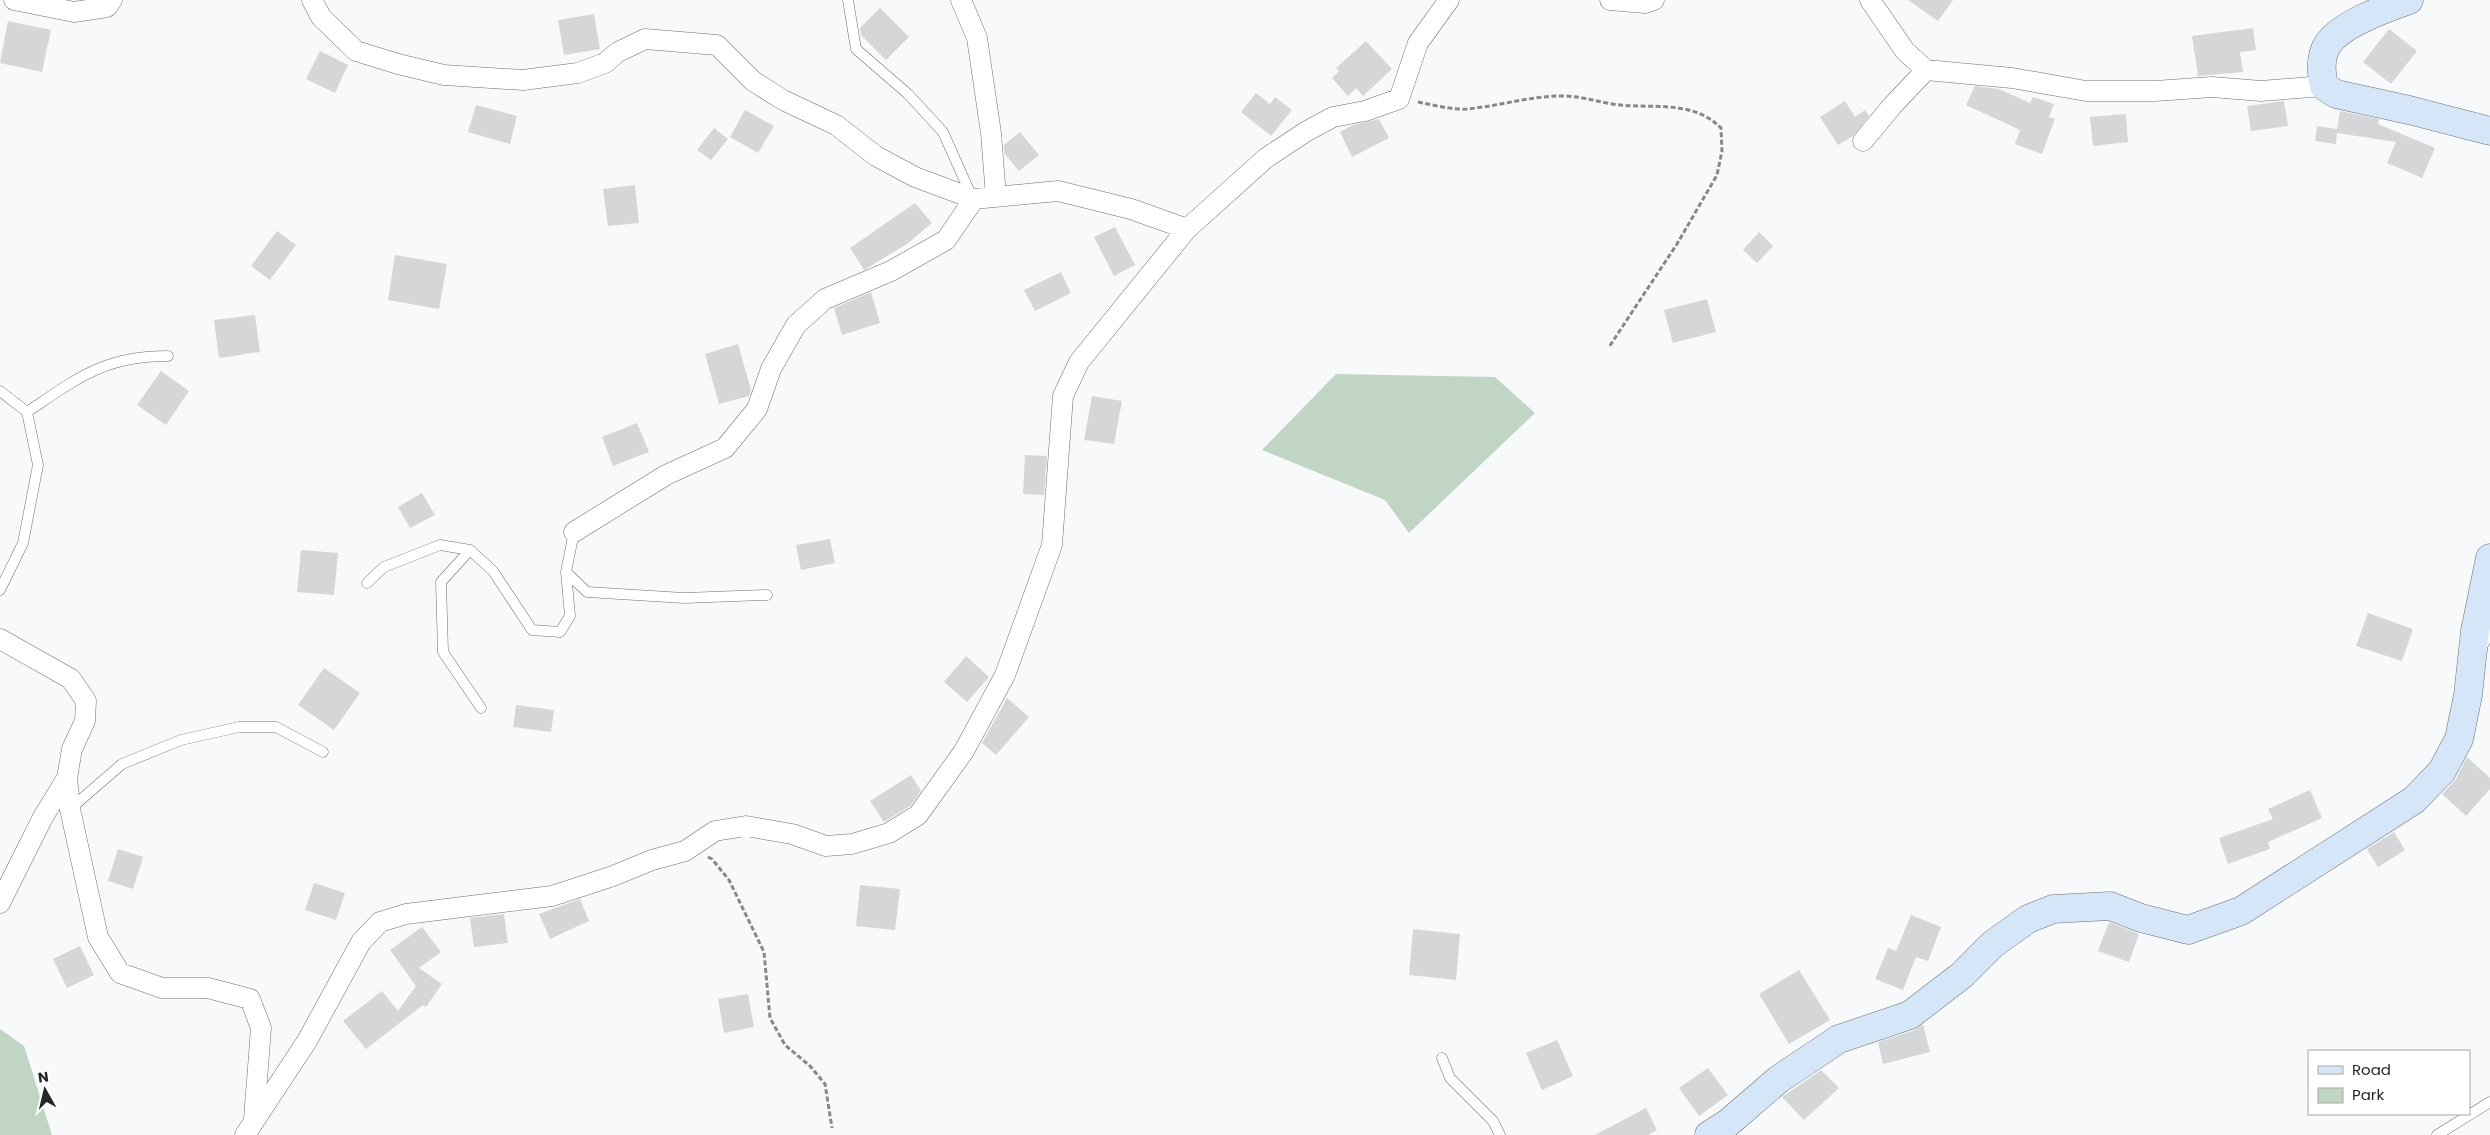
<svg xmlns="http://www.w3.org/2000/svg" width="2490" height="1135" font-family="Poppins,sans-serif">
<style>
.green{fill:#c1d5c5}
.building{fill:#d5d6d7}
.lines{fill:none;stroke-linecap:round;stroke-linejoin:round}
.lane-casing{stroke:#6e6e70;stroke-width:11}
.street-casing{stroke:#6e6e70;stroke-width:21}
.secondary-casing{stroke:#6e6e70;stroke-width:29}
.path{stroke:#888889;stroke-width:3;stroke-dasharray:5 2.5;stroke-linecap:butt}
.lane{stroke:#fff;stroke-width:10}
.street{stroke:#fff;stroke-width:20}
.secondary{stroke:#d6e6f9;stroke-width:28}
</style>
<rect width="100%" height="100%" fill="#f8f9fa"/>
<path class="green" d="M1336,374l159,3 40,36 -126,120 -24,-33 -123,-50z
M0,1029l24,17 28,89h-52z"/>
<path class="building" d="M1908,0h45l-15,21z
M880,8l29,29 -23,23 -25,-25 -1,-7z
M594,14l6,35 -36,6 -6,-35z
M8,21l43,9 -9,42 -42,-9z
M2253,28l3,22 -16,2 3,20 -45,4 -6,-40z
M2389,29l28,22 -26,33 -28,-22z
M1366,41l26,28 -29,27 -7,-8 -8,8 -16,-18 7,-7 -3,-3z
M320,51l28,14 -13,28 -29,-14z
M1975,86l24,3 31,14 3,-6 21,7 -5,13 6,2 -13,35 -27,-10 5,-14 -54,-25z
M1256,93l14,11 5,-7 17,13 -21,26 -30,-24z
M1845,101l10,16 10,-7 4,6 -16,20 -15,9 -18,-28z
M2284,101l4,25 -37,5 -4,-25z
M476,105l41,11 -7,28 -42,-12z
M745,110l29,16 -16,27 -28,-16z
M2340,111l39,8 -1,5 57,24 -13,30 -35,-15 9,-21 -59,-9 -1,11 -21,-3 2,-15 20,3z
M2126,114l2,28 -35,4 -3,-29z
M1379,119l10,19 -37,19 -12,-25 13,-7z
M714,128l14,11 -17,21 -14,-10z
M1020,132l19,23 -20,16 -15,-18v-8z
M635,185l4,38 -31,3 -5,-37z
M915,203l17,20 -25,21 -43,26 -14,-22z
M1115,227l20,38 -21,11 -20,-39z
M277,231l19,14 -26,35 -19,-14z
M1759,232l14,14 -16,17 -14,-13z
M395,255l52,9 -8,45 -51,-9z
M1061,272l10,21 -36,18 -11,-21z
M871,292l9,31 -38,12 -8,-27z
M1707,299l9,33 -43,11 -9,-33z
M255,315l5,37 -41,6 -5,-38z
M738,344l13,46 -2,6 -30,8 -14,-50z
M161,371l28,20 -23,34 -29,-20z
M1092,396l30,5 -8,43 -30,-4z
M637,423l12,29 -36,14 -11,-29z
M1025,455l22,1 -3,39 -21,-1z
M422,493l13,22 -25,13 -12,-21z
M830,539l5,24 -34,7 -5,-25z
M301,550l37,3 -4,42 -37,-3z
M2368,613l45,16 -11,32 -46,-15z
M966,656l23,21 -22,25 -23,-20z
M324,668l36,25 -26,37 -36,-25z
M1007,698l22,19 -33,38 -14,-12z
M516,705l38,5 -3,22 -38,-5z
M2467,757l23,21v11l-24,27 -24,-22 14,-15z
M911,775l10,16 -11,15 -26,16 -14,-21z
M2310,790l12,28 -54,24 2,7 -42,15 -9,-26 54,-19 -5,-10z
M2394,832l11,18 -27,17 -11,-18z
M118,849l25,8 -10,32 -25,-8z
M314,883l31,10 -9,27 -31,-10z
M860,885l40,4 -5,41 -39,-4z
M580,899l9,22 -39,18 -11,-25z
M504,914l4,29 -34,4 -4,-29z
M1911,915l30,12 -13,34 -12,-4 -13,33 -28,-11 13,-31 8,3z
M2109,922l30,12 -10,28 -31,-11z
M422,927l19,25 -22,16 23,16 -16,23 -3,-2 -57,44 -23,-28 39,-30 16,20 18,-25 -26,-36z
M1413,929l47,5 -4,46 -47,-5z
M80,946l14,29 -27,13 -14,-29z
M1799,970l31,50 -41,24 -30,-50z
M748,994l6,33 -30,6 -6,-34z
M1923,1024l7,28 -47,12 -5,-22 37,-12z
M1557,1040l16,36 -31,14 -16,-37z
M1708,1068l20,27 -29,21 -20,-28z
M1821,1070l18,18 -35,32 -22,-23z
M1646,1108l11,22 -9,5h-53z"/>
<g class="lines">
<g class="lane-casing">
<path id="lane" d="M848,0l8,49 52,45 35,38 29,65
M0,391l27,21 11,53 -15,78 -23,47
M27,412c51,-34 77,-56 141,-56
M470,550l-29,32 2,70 38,56
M566,572l21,20 97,6 83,-3
M367,583l17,-16 56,-22 30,5 23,21 39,59 28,2 10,-16 -4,-44 8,-40
M2481,648l9,-15
M70,809l52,-45 59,-24 58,-13h37l47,25
M1442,1058l8,20 43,43 7,14
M2437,1135l53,-33"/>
</g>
<g class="street-casing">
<path id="street" d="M14,0l60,12 33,-5 5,-7
M312,0l9,17 35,34 42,13 46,11 79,5 55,-7 27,-10 13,-11 27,-13 72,6 36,36 30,19 53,25 40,31 39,21 59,22 84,-8 73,18 56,20
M961,0l16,38 14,95 5,64
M1610,0l35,3 9,-3
M1870,0l35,51 21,19 86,8 74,13h69l57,-4 49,4 63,-5
M1863,141l29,-35 34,-36
M574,532l92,-57 59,-27 32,-39 14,-40 25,-44 29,-26 66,-28 55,-31 28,-41
M0,639l71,40 15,22 -1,20 -13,28 -5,29 3,31 28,128 22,36 42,15h46l42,11 11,29 -7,91
M0,903l43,-86 24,-39
M245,1135l62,-94 54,-99 19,-20 26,-8 146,-18 61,-20 39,-16 33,-9 30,-20 31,-5 46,8 34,12 26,-2 37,-11 29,-18 46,-64 41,-76 47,-130 11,-149 16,-34 108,-133 79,-71 41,-27 26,-14 32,-6 34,-12 19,-56 31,-43"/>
</g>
<g class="secondary-casing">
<path id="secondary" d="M2409,0c-23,8 -68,24 -81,44 -8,12 -7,29 -4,42l12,8 73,16 81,21
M1709,1135l19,-12 51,-44 60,-40 71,-24 52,-40 31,-31 35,-25 25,-10 57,-3 31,12 47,12 53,-19 173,-111 28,-29 17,-32 9,-44 7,-64 15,-73"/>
</g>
<path class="path" d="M1418,102c16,3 33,8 49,7 32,-3 63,-13 95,-13 18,0 33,5 50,8 37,6 79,-6 109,24l1,23 -5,24 -40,69 -68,103
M708,857l4,2 17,21 35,72 6,66 15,27 25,21 15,18 7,44"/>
<use href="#lane" class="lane"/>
<use href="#street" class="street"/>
<use href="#secondary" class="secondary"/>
</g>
<rect x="2308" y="1050" width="162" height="65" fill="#ffffff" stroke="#a8a8a8"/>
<rect x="2318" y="1066" width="25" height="8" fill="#d6e6f9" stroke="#a8a8a8"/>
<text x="2352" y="1075" font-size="15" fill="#262626">Road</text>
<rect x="2318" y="1088" width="25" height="15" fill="#c1d5c5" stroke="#a8a8a8"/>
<text x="2352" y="1100" font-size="15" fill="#262626">Park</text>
<g transform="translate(45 1090) rotate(352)" stroke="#ffffff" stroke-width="4" paint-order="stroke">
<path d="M0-4L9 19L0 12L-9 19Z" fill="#262626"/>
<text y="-8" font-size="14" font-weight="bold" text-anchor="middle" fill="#262626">N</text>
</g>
</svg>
